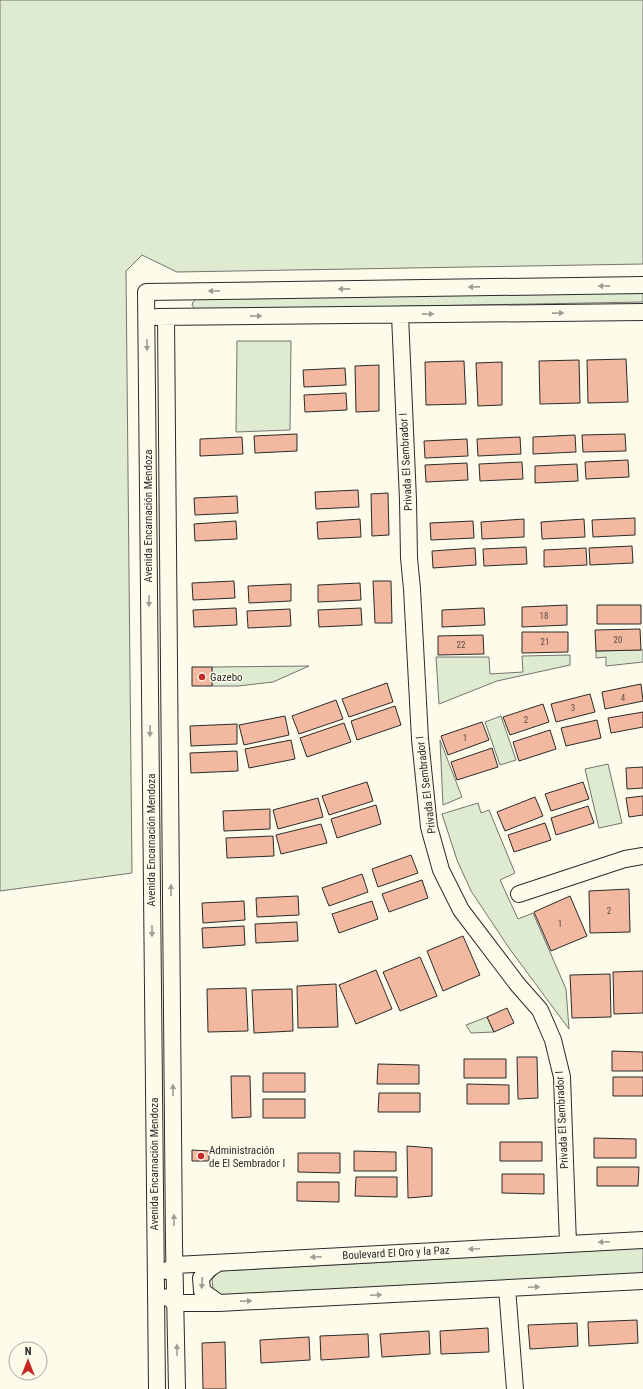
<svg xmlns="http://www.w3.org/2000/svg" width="643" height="1389" font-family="'Roboto Condensed',sans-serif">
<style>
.green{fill:#deebd1;stroke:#74746e}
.building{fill:#f2b8a0;stroke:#2b2b2b}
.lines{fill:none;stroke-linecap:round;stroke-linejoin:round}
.minor-casing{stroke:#2b2b2b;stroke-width:18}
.minor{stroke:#fdfbea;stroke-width:16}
.oneway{fill:#9e9d94}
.poi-dot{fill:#c62828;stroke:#fdfbea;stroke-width:1.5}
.labels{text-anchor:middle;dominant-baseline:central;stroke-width:3;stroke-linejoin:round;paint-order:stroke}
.number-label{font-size:9px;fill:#5d4e48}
.street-label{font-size:11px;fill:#2b2b2b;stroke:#fdfbea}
.poi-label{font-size:11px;fill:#2b2b2b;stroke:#fdfbea;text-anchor:start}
</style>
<rect width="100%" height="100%" fill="#fdfbea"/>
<path class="green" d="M0,0h643v264l-466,8 -35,-17 -16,16 6,602 -132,18z
M643,292v10l-445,8 -3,-1 -3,-4 1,-3 4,-4z
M237,341h54l-1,89 -54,2z
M643,650v12l-37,4v-9l-10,1v-7z
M570,655v10l-73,16 -58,23 -3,-47h53l1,17 33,-2 -1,-16z
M309,666l-36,16 -35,4h-26v-19z
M501,716l15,44 -16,5 -15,-43z
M440,740l22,57 -19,8z
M608,764l14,59 -23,5 -14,-59z
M478,803l3,10 8,-3 26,63 -15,7 18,39 15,-6 33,76 3,40 -60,-81 -38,-57 -14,-31 -15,-46z
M487,1017l7,15 -23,1 -5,-8z
M643,1248v26l-422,22 -8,-7 -1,-10 8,-8z"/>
<path class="building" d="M626,359l2,43 -40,1 -1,-43z
M579,360l1,43 -40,1 -1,-43z
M464,361l2,43 -40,1 -1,-43z
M502,362v43l-24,1 -2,-43z
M379,365v46l-23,1 -1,-46z
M345,368l1,17 -42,2 -1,-17z
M346,393l1,17 -42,2 -1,-17z
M297,434v17l-42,2 -1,-17z
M625,434l1,17 -43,1 -1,-17z
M575,435l1,17 -43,2v-17z
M242,437l1,17 -43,2v-17z
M520,437l1,17 -43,2 -1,-17z
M467,439l1,17 -43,2 -1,-17z
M628,460l1,17 -43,2 -1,-17z
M522,462l1,17 -43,2 -1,-17z
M467,463l1,17 -42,2 -1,-17z
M577,464l1,17 -43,2v-17z
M358,490l1,17 -43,2 -1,-17z
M388,493l1,42 -17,1 -1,-42z
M237,496l1,17 -43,2 -1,-17z
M635,518v17l-42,2 -1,-17z
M360,519l1,18 -43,2 -1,-17z
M524,519v18l-42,2 -1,-17z
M584,519l1,18 -43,2 -1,-17z
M236,521l1,18 -42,2 -1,-17z
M473,521l1,17 -43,2 -1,-17z
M632,546l1,17 -43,2 -1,-17z
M526,547l1,17 -43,2 -1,-17z
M475,548l1,17 -43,3 -1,-17z
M586,548l1,17 -43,2v-17z
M234,581l1,17 -42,2 -1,-17z
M373,581h18l1,42h-17z
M360,583l1,17 -43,2v-17z
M291,584v17l-42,2 -1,-17z
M567,605v20l-45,2v-20z
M597,605h44v19h-44z
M236,608l1,17 -43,2 -1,-17z
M361,608l1,17 -43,2 -1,-17z
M484,608l1,17 -43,2v-17z
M290,609l1,17 -43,2 -1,-17z
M640,629l1,21 -45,1 -1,-21z
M522,632h46v20l-46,1z
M483,635l1,19 -46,1v-19z
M192,667h20v19h-20z
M387,683l6,19 -44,15 -7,-18z
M641,684l2,17 -38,8 -3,-17z
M590,694l5,18 -39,10 -5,-18z
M336,700l7,19 -44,15 -7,-18z
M543,704l6,18 -39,13 -7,-18z
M395,706l6,19 -44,15 -6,-19z
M643,712v15l-32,6 -3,-15z
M285,716l4,19 -45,10 -5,-20z
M597,720l4,18 -35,8 -5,-18z
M482,722l7,18 -41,15 -7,-19z
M344,723l7,19 -44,15 -7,-19z
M237,724v20l-46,2 -1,-20z
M550,730l6,19 -37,12 -6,-19z
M291,740l4,19 -46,9 -4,-19z
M492,748l6,19 -41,13 -6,-18z
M237,751l1,20 -47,2 -1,-20z
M643,767v21l-16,1 -1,-21z
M367,782l6,19 -44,14 -7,-19z
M583,782l6,17 -38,12 -6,-17z
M643,796v19l-14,2 -3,-19z
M535,797l8,19 -38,15 -8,-19z
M318,798l5,19 -45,12 -5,-19z
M376,805l5,19 -44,14 -6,-19z
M588,806l6,17 -38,12 -5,-17z
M270,809v20l-46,2 -1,-20z
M545,823l6,17 -37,12 -6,-17z
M321,824l6,19 -46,11 -5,-19z
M273,836l1,20 -47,2 -1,-20z
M411,855l7,18 -40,14 -6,-18z
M362,874l6,18 -39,14 -7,-18z
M422,880l6,18 -39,14 -7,-18z
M629,889l1,43 -40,1 -1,-42z
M298,896l1,19 -42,2 -1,-19z
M570,896l17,40 -36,15 -17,-39z
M244,901l1,19 -42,3 -1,-20z
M372,901l6,18 -39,14 -7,-19z
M297,922l1,19 -42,2 -1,-19z
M244,926l1,19 -42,3 -1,-20z
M463,936l17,39 -37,16 -16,-40z
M420,957l17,39 -37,15 -17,-39z
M376,970l16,39 -36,15 -17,-39z
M643,971v42l-29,1 -1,-42z
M610,974l1,43 -39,1 -2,-43z
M336,984l2,43 -40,1 -1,-42z
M246,988l2,43 -40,1 -1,-43z
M292,989l1,42 -39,2 -2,-43z
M507,1008l7,15 -20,9 -7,-15z
M612,1051l31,1v19h-31z
M517,1057h20l1,41 -20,1z
M464,1059h42v19h-42z
M378,1064l41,1v19h-42z
M263,1073h42v19h-42z
M231,1076h19l1,41 -19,1z
M613,1077h30v19h-30z
M467,1084l42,1v19h-42z
M379,1093h41v19h-42z
M263,1099h42v19h-42z
M594,1138l42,1v19h-42z
M500,1142h42v19h-42z
M407,1146l25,2v48l-24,2z
M192,1150l17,1v10h-17z
M354,1151l42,1v19h-42z
M298,1153h42v20l-42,-1z
M597,1167h42l-1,19h-41z
M502,1174h42v20l-42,-1z
M356,1177h41v20l-42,-1z
M297,1182h42v20l-42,-1z
M637,1320l1,23 -49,3 -1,-24z
M577,1323l1,23 -48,3 -2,-24z
M488,1328l1,24 -48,2 -1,-23z
M429,1331l1,23 -48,3 -2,-23z
M368,1334l1,23 -48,3 -1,-24z
M309,1337l1,23 -49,3 -1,-23z
M225,1342l1,47h-23l-1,-46z"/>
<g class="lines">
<g class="minor-casing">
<path id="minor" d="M400,315l8,185 1,58 3,31 8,150 9,88 12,43 20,40 57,75 22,25 13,30 9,37 6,167
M157,317l486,-5
M166,317l8,927 3,145
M519,894l106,-35 18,-3
M218,1263l-9,6 -8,9 1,13 17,12
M167,1271l8,-6 468,-25
M507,1288l8,101
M167,1297l9,6h43l424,-22
M157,1389l-11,-1097 497,-7"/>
</g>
<use href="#minor" class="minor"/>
</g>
<defs><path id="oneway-solid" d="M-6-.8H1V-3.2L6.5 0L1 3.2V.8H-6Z"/></defs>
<g class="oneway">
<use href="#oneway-solid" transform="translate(604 286) rotate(179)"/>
<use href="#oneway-solid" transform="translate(474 287) rotate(179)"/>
<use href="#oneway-solid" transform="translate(344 289) rotate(179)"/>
<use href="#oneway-solid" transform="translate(214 291) rotate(179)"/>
<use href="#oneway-solid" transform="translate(558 313) rotate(-1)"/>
<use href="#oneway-solid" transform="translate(428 314) rotate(-1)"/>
<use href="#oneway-solid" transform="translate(256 316) rotate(-1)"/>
<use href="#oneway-solid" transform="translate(147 345) rotate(90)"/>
<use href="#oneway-solid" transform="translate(149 601) rotate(90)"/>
<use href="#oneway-solid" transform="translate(150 731) rotate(90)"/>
<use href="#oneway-solid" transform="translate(171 890) rotate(-90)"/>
<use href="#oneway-solid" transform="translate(152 931) rotate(90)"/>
<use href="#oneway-solid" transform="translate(173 1090) rotate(-90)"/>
<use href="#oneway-solid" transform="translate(174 1220) rotate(-90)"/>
<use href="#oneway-solid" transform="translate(604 1242) rotate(177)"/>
<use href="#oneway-solid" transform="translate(474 1249) rotate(177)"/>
<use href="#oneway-solid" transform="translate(316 1257) rotate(177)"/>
<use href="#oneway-solid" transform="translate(202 1283) rotate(93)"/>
<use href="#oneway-solid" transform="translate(534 1287) rotate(-3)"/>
<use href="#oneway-solid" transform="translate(376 1295) rotate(-3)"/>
<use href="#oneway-solid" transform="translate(246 1301) rotate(-3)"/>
<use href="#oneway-solid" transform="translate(177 1350) rotate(-91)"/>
</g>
<g class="poi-dot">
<circle cx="202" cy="677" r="4"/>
<circle cx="201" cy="1156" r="4"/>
</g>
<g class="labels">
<g class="number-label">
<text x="544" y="616">18</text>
<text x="618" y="640">20</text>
<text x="545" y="642">21</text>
<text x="461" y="645">22</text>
<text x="623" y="698">4</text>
<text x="573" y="708">3</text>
<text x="526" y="720">2</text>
<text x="465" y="738">1</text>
<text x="609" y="911">2</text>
<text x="560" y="924">1</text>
</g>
<g class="street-label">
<text transform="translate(406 462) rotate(-93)">Privada El Sembrador I</text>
<text transform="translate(148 516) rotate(-90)">Avenida Encarnación Mendoza</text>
<text transform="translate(426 785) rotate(-97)">Privada El Sembrador I</text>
<text transform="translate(151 840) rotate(-90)">Avenida Encarnación Mendoza</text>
<text transform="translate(562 1120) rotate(-93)">Privada El Sembrador I</text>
<text transform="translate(154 1164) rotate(-90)">Avenida Encarnación Mendoza</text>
<text transform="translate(396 1253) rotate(-3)">Boulevard El Oro y la Paz</text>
</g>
<g class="poi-label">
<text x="210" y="677">Gazebo</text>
<text x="209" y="1150">Administración<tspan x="209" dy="13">de El Sembrador I</tspan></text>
</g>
</g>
<g transform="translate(28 1361)"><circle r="19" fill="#fdfbea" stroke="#a9a89e"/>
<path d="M0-3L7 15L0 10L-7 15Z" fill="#c62828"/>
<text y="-6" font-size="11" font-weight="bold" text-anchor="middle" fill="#2b2b2b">N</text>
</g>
</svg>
